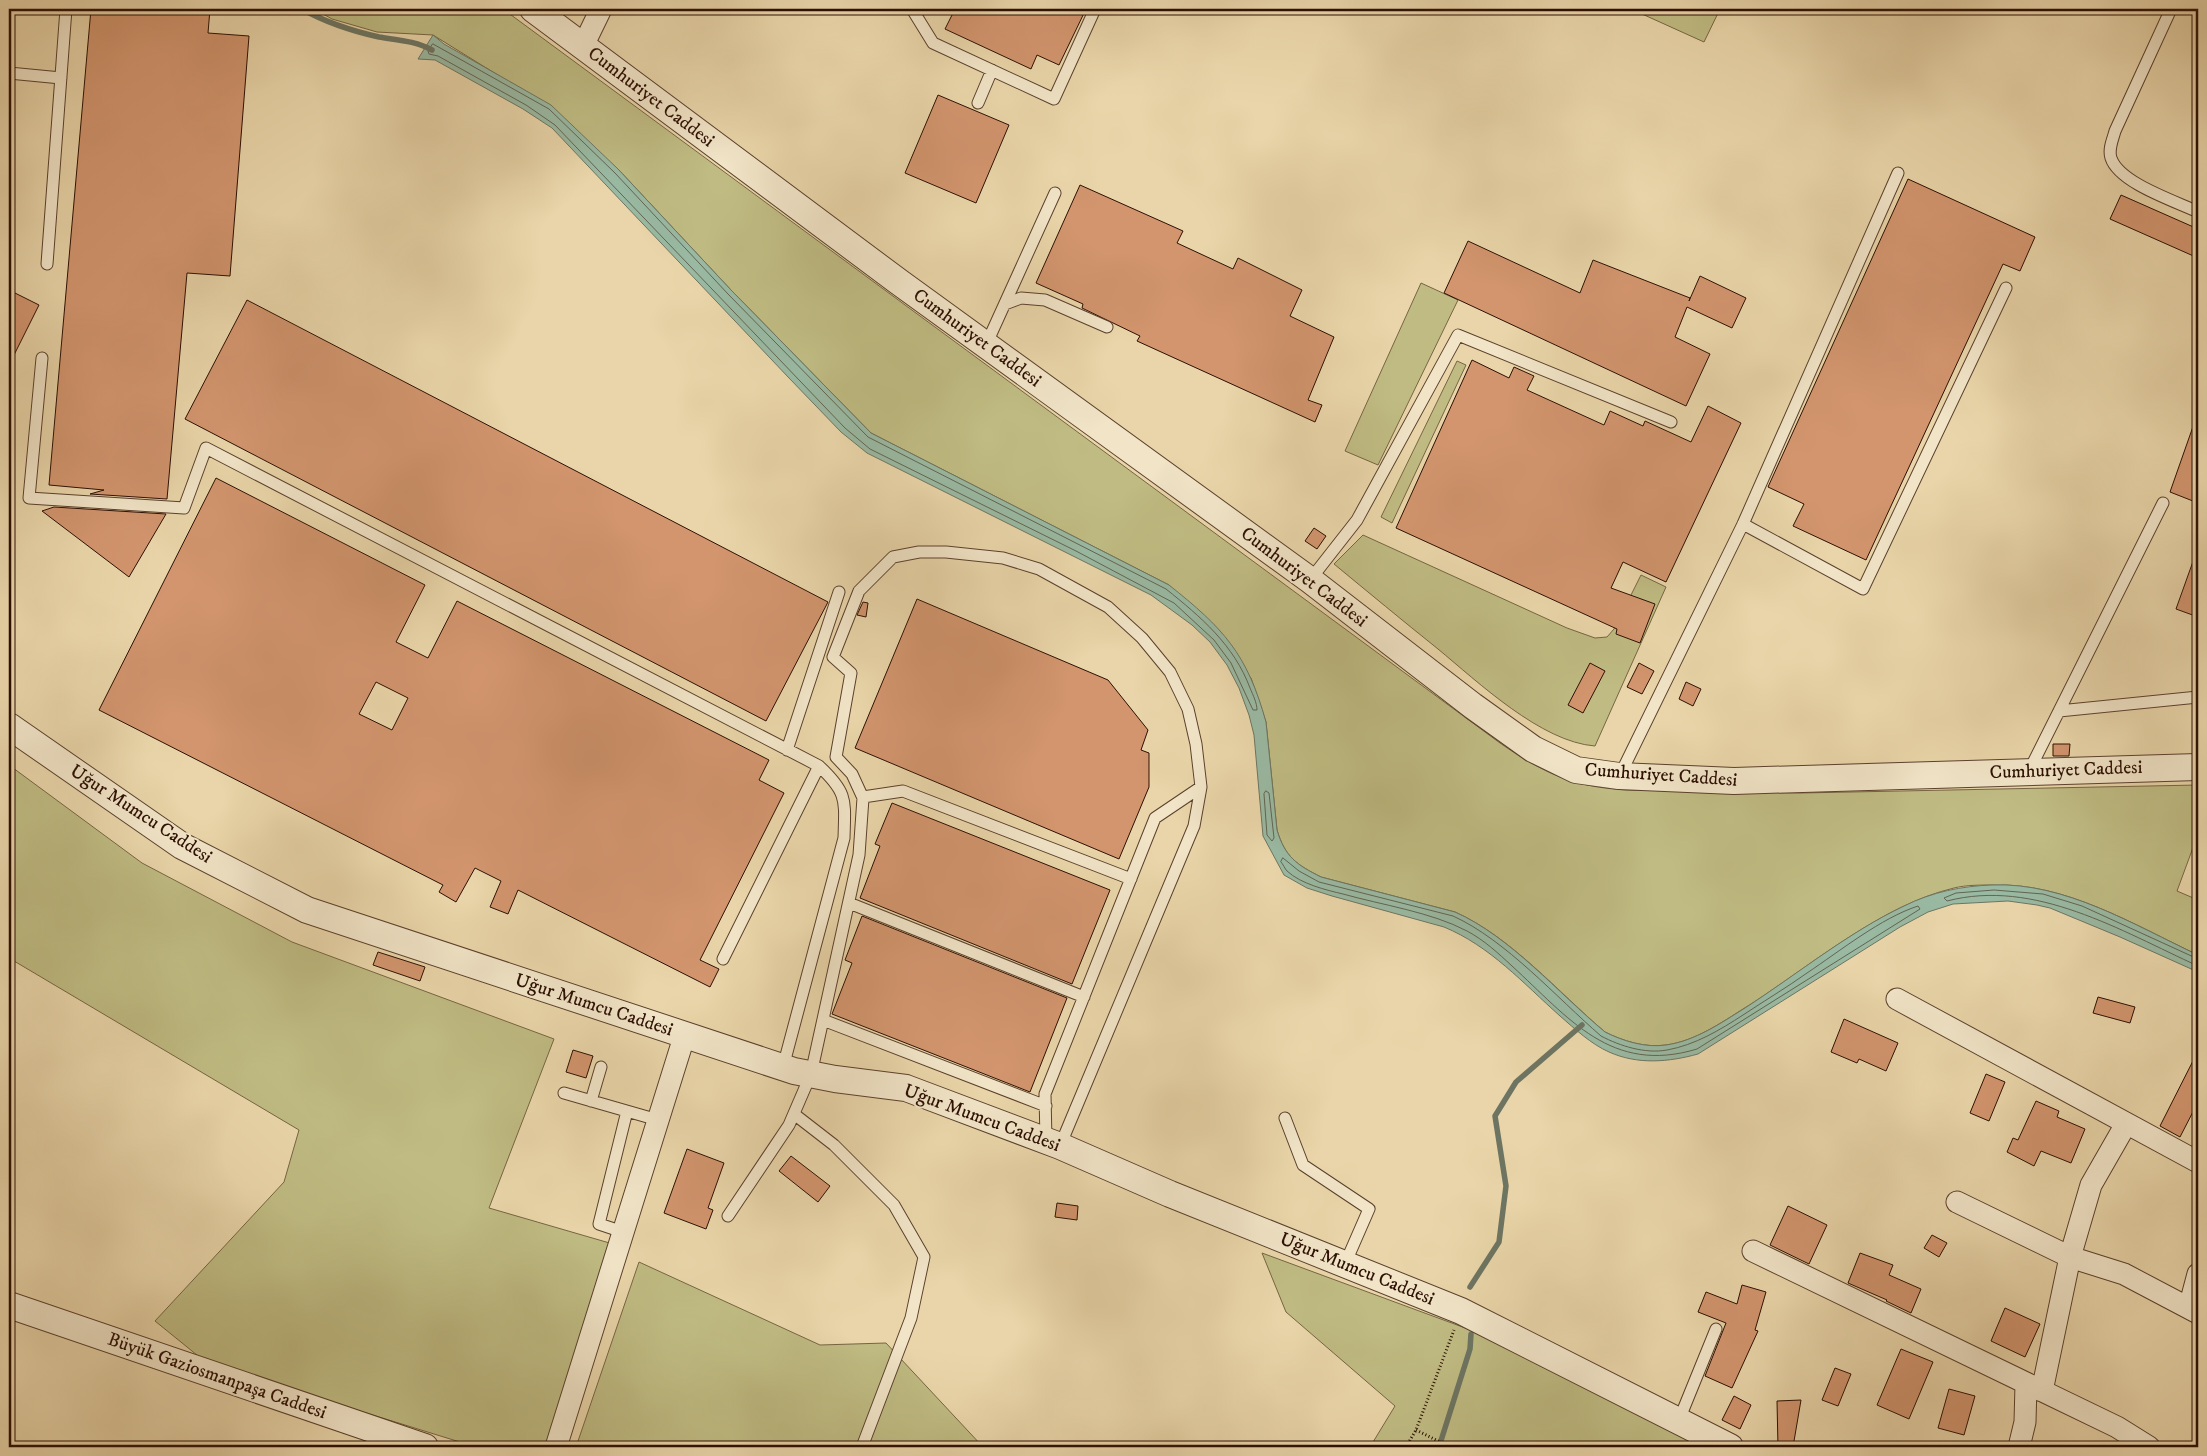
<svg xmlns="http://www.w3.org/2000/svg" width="2207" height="1456" font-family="'IM FELL DW Pica',serif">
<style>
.green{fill:#bfbb82;stroke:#766542}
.water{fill:#99b9a2;stroke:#6d7562}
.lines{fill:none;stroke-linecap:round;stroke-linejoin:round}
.shore{stroke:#626452;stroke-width:1}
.stream{stroke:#6d7562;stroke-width:5.5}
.building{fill:#d2956e;stroke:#2c0f03;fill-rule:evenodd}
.service-casing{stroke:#5b402c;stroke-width:13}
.minor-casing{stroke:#5b402c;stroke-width:23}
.tertiary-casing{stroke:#5b402c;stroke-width:28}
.path{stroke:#2c0f03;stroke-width:3;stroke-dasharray:1 2.5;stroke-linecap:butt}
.service{stroke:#f1e4c7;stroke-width:11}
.minor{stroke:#f1e4c7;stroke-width:21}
.tertiary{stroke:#f1e4c7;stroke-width:26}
.labels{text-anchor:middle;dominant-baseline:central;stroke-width:4;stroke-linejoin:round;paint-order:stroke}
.street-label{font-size:19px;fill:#2c0f03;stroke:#f1e4c7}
</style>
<rect width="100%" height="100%" fill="#e9d5a9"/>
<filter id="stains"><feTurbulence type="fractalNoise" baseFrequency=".004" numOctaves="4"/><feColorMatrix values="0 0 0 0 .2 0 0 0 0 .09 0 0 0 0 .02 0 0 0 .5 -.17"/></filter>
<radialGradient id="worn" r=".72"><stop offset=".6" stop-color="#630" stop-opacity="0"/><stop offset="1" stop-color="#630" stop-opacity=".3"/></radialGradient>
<path class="green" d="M314,9h189l997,734c45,31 73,44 127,47l174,3 397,-8v49l-21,57 21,9v55c-64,-30 -133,-73 -206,-70 -12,0 -26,0 -38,3 -72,17 -141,76 -203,116 -26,16 -54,37 -85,41 -21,3 -43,-4 -61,-13 -47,-40 -94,-95 -150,-120l-134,-35c-24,-12 -36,-20 -44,-47l-11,-108 -15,-44 -82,-93 -298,-152 -140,-143 -113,-121 -122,-95 -63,-39 -56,-3 -45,-13z
M1631,9h89l-16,33z
M1421,283l37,17 -80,165 -33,-14z
M1457,361l9,4 -74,158 -11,-6z
M1363,535l204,93 28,10 12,-1 7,-8 27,-54 25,12 -71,159c-54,-4 -117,-64 -157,-97 -35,-28 -70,-57 -104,-85z
M9,765l133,98 150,79 262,97 -65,169 124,36 -65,203h-72l-268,-83 -53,-43 129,-139 15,-52 -290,-172z
M1262,1253l206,76 150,74 83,44h-331l25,-41 -109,-94z
M639,1262l181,83 66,-2 97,104h-407z"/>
<path class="water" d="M433,35l11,9 107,61 67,64 113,121 140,143 298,152c54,43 78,68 97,137l11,108c8,27 20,35 44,47l134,35c56,25 102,80 150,120 18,9 40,16 61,13 29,-4 55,-22 79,-37 51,-33 104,-76 159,-102 28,-14 58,-20 88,-21 73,-3 142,40 206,70v17l-78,-35 -70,-29 -13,-3 -29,-4 -55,3 -25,8 -28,15 -202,127c-29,8 -60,11 -89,-2 -18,-8 -34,-23 -49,-36 -37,-33 -70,-70 -116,-89l-112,-31 -25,-8 -23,-13 -21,-39 -9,-101 -5,-20 -10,-27 -12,-23 -17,-23 -18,-17 -41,-30 -284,-142 -26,-21 -52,-54 -237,-250 -29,-19 -88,-49 -17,-1z"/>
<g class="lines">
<path class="shore" d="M433,44l116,65 66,64 113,121 140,143 298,152c35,28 68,56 84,99 3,7 7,15 7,22h-4l-22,-47 -17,-23 -40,-37 -98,-52 -206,-102 -25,-21 -290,-303 -29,-20 -88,-49 -9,-2 -1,-3z
M1266,791l3,2 5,45 -2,3 -5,-6 -3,-41z
M1283,858l16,13 20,11 134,34c53,24 104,82 148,120 19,10 44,18 66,14 28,-5 53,-20 76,-35 21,-14 43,-27 64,-42 33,-22 74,-55 111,-67l2,3 -223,140c-86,26 -128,-31 -185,-83 -14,-13 -28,-26 -45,-35 -36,-19 -85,-26 -124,-37 -17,-4 -42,-10 -56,-23 -2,-2 -4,-7 -6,-9z
M2198,959l-116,-53 -39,-12 -49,-4 -38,3 -12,5 3,3c88,-23 174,30 251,65"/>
<path class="stream" d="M302,9c25,14 50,22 77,28 18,3 37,4 53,13
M1470,1287l29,-45 7,-56 -11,-70 21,-34 66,-57
M1439,1447l31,-98 1,-15"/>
</g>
<path class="building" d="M91,9h119l-2,24 41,3 -19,240 -43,-3 -20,226 -77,-5 14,-4 -55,-5z
M955,9h131l-27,56 -22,-10 -6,14 -86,-40z
M938,95l71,30 -33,78 -71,-30z
M1908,179l127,58 -15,34 -17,-7 -137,296 -73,-34 11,-22 -36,-17z
M1080,185l103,46 -6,12 56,26 5,-11 64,32 -12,26 44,21 -26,63 14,5 -7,17 -178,-81 3,-5 -58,-28 1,-4 -47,-21z
M2121,195l77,34v29l-88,-39z
M1468,241l112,52 13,-33 97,38 -1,3 11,-25 46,22 -14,30 -45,-21 -12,30 35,17 -24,52 -242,-113z
M9,290l30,15 -30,60z
M247,300l581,302 -62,119 -581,-302z
M1472,360l37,18 5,-11 20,9 -7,14 77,35 6,-14 33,15 2,-5 46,21 17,-36 33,17 -75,159 -43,-20 -12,26 44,16 -15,39 -24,-9 1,-5 -221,-101z
M2196,418h2v85l-28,-11z
M216,478l209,107 -29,57 32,16 29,-57 312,159 -10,20 25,13 -84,167 19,9 -9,18 -192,-97 -10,24 -18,-7 11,-26 -26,-13 -19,34 -17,-10 4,-7 -344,-175zM376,682l32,16 -16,32 -33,-16z
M54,507l112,7 -37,63 -87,-66z
M1314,528l12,8 -9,13 -12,-8z
M2196,553h2v64l-22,-8z
M917,599l191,81 40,50 -7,20 8,3v34l-30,72 -264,-111z
M863,602l5,1 -2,14 -9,-2z
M1590,663l15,8 -22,42 -15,-8z
M1639,663l15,8 -12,23 -15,-7z
M1686,682l15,7 -8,17 -14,-7z
M2053,744h17l-1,12h-16z
M892,803l218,87 -38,94 -212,-86 20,-52 -5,-2z
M862,916l205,82 -37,94 -198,-78 20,-51 -7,-3z
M378,952l47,15 -5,14 -47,-16z
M2098,997l37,10 -5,16 -37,-10z
M1844,1019l54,24 -12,28 -27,-12 -2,4 -26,-11z
M573,1050l20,6 -7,22 -20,-6z
M2198,1051v51l-18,35 -20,-11z
M1986,1074l19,8 -16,39 -19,-8z
M2036,1101l23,10 -2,6 28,12 -14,34 -30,-12 -7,15 -27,-14 6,-14 5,2z
M687,1149l37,14 -16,45 5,2 -7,19 -42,-16z
M791,1156l39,30 -12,16 -39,-31z
M1057,1203l21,3 -1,14 -22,-3z
M1788,1206l39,19 -18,39 -39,-19z
M1932,1235l15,8 -8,14 -15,-9z
M1860,1253l33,12 -4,10 32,14 -10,24 -25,-12 1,-1 -39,-17z
M1742,1285l24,7 -11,38 3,1 -26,57 -27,-12 21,-53 -28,-11 8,-20 31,12z
M2005,1308l35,16 -15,33 -34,-16z
M1901,1349l32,13 -24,57 -32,-14z
M1835,1368l16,6 -13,32 -16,-6z
M1949,1389l26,7 -11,39 -26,-7z
M1734,1396l17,9 -11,24 -18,-9z
M1801,1400l-8,47h-15l-1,-46z"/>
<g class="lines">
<g class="service-casing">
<path id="service" d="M912,9l21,34 121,56 41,-90
M2171,9l-56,122c-2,8 -7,18 -4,27 8,25 64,43 87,54
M9,73l52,5
M978,103l14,-33
M47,264l19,-255
M1005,304l16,-6 24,2 62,27
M986,345l69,-152
M42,358l-13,140 155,10 22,-60 613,318c29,27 26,34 25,72l-61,229
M1743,524l120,65 143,-301
M1310,580l47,-60 101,-185 213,87
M2059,711l139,-14
M787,750l52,-158
M2029,771l134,-268
M1620,775l123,-251 155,-351
M863,797l40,-6 228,88
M849,903l235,94
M723,959l96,-193
M823,1020l223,86
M564,1093l94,27
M591,1101l10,-34
M794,1114l40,31 60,60 30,52 -13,61 -49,129
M1285,1118l18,47 66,44 -24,55
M1046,1141l-1,-47 110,-276 46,-31
M728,1216l61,-91 22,-51 48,-219 4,-57 -11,-24 -16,-17 15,-84 -18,-16 26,-66 34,-34 26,-5h27l57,6 36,11 69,38 34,31 28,34 18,37 8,35 5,43 -7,39 -134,320
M623,1232l-24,-8 28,-113
M1679,1420l37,-91"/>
</g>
<g class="minor-casing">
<path id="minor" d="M583,46l18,-37
M1897,999l301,163
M1957,1202l113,55 54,17 74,39
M1753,1251l364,176 32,20
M2189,1308l9,-34
M2042,1391l28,-134 21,-72 35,-61
M556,1447l129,-413
M2019,1447l6,-25 1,-38"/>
</g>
<g class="tertiary-casing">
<path id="tertiary" d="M533,9l366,273 411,298 163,126 60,43 43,21 43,6 115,5 464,-14
M9,726l173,120 125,64 487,161 41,8 71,9 154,58 110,48 291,117 269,136
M9,1305l416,142"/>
</g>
<path class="path" d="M1416,1430l34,17
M1406,1447l10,-17 38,-100"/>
<use href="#service" class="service"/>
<use href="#minor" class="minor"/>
<use href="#tertiary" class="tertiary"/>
</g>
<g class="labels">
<g class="street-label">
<text transform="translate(651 97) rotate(37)">Cumhuriyet Caddesi</text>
<text transform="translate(977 338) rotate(36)">Cumhuriyet Caddesi</text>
<text transform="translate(1304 577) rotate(37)">Cumhuriyet Caddesi</text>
<text transform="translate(2066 770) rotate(-2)">Cumhuriyet Caddesi</text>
<text transform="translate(1661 775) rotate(4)">Cumhuriyet Caddesi</text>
<text transform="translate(141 814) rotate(33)">Uğur Mumcu Caddesi</text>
<text transform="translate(594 1005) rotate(18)">Uğur Mumcu Caddesi</text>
<text transform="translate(982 1118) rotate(20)">Uğur Mumcu Caddesi</text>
<text transform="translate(1357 1269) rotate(22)">Uğur Mumcu Caddesi</text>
<text transform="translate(217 1376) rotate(19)">Büyük Gaziosmanpaşa Caddesi</text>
</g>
</g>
<rect width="2207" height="1456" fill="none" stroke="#e9d5a9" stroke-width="30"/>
<rect x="10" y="10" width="2187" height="1436" fill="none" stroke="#2c0f03" stroke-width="2.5"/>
<rect x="15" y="15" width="2177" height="1426" fill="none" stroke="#2c0f03"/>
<rect width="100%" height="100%" filter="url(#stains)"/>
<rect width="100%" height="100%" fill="url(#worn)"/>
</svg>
